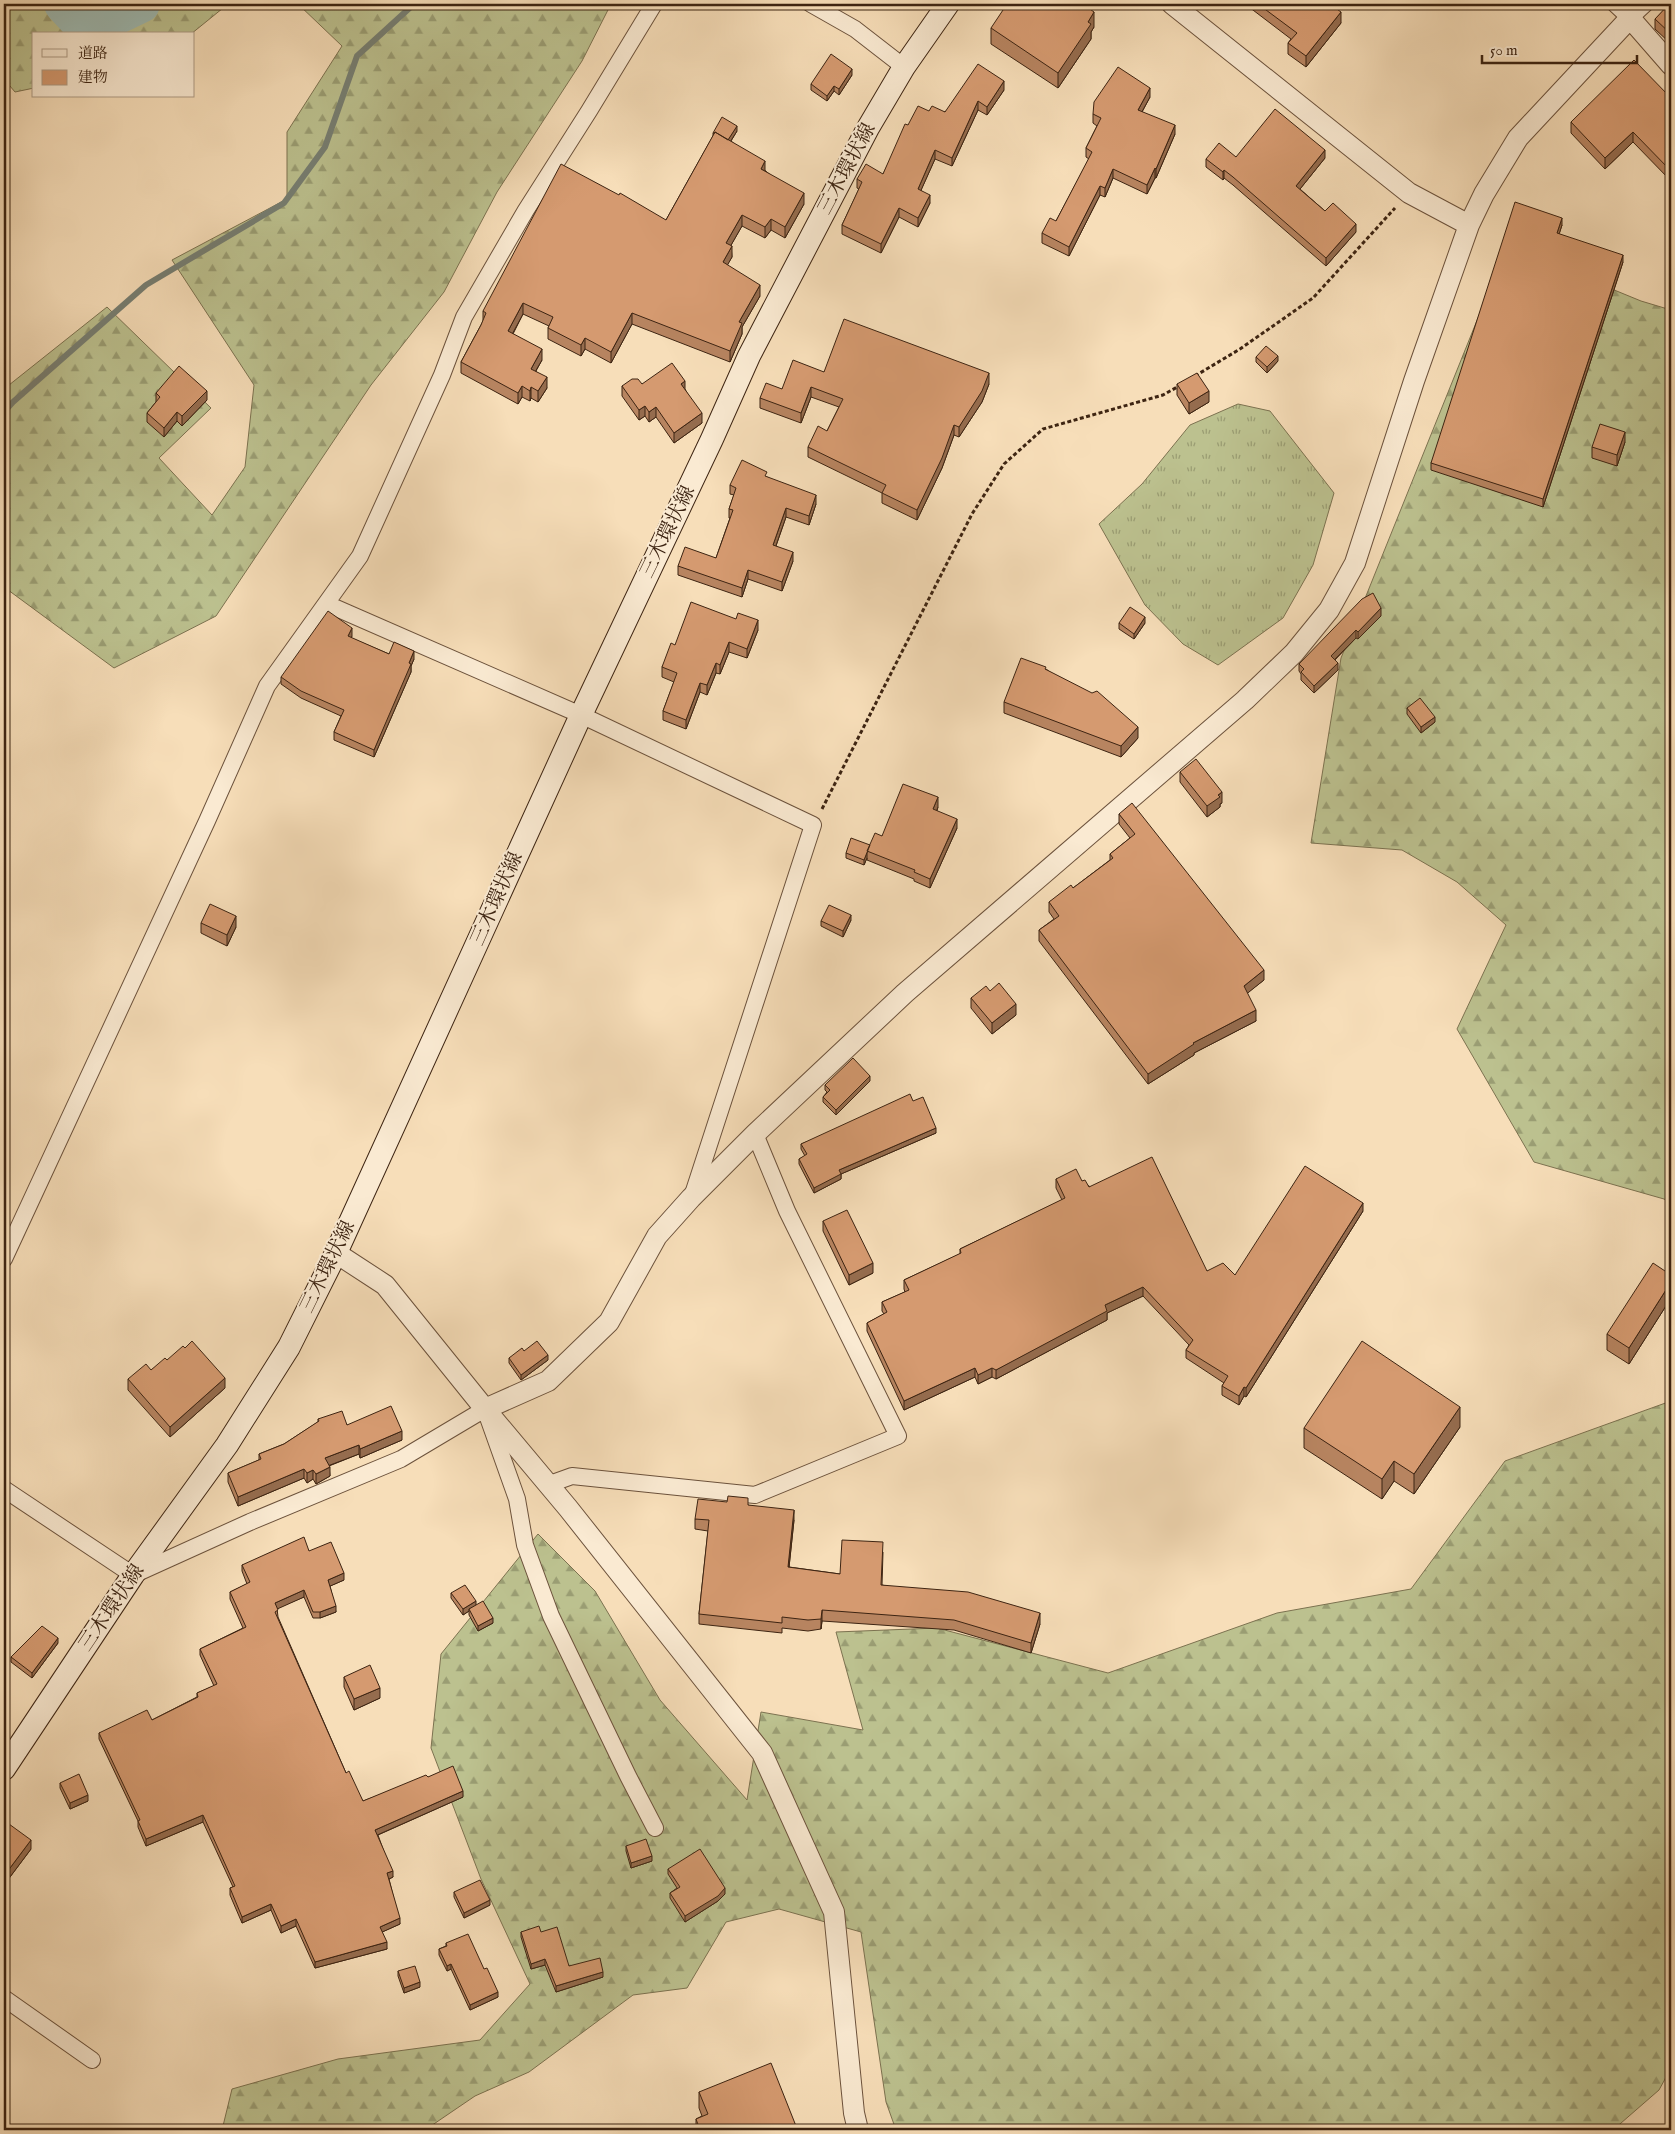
<svg xmlns="http://www.w3.org/2000/svg" width="1675" height="2134" font-family="'IM FELL English','Noto Serif JP',serif">
<style>
.grass{fill:url(#grass-tufts);stroke:#7c7250}
.forest{fill:url(#forest-firs);stroke:#7c7250}
.lines{fill:none;stroke-linecap:round;stroke-linejoin:round}
.stream{stroke:#777f73;stroke-width:6}
.river{stroke:#9ebbb4;stroke-width:38}
.minor-casing{stroke:#6c523c;stroke-width:18}
.tertiary-casing{stroke:#6c523c;stroke-width:22}
.secondary-casing{stroke:#3d2412;stroke-width:24}
.path{stroke:#3d2412;stroke-width:3;stroke-dasharray:4 2.5;stroke-linecap:butt}
.minor{stroke:#faead2;stroke-width:16}
.tertiary{stroke:#faead2;stroke-width:20}
.secondary{stroke:#faead2;stroke-width:22}
.wall{fill:#b78460;stroke:#3d2412}
.shaded-wall{fill:#956c4e;stroke:#3d2412}
.building{fill:#d59a70;stroke:#3d2412}
.labels{text-anchor:middle;dominant-baseline:central;stroke-width:4;stroke-linejoin:round;paint-order:stroke}
.street-label{font-size:20px;fill:#3d2412;stroke:#faead2}
</style>
<defs>
<pattern id="grass-tufts" width="24" height="20" patternUnits="userSpaceOnUse" patternTransform="scale(1.25)"><rect width="24" height="20" fill="#bcc18f"/><path d="M3 7l-1-3M5 7V3M7 7l1-3M15 17l-1-3M17 17v-4M19 17l1-3" fill="none" stroke="#9a9d73"/></pattern>
<pattern id="forest-firs" width="22" height="20" patternUnits="userSpaceOnUse" patternTransform="scale(1.25)"><rect width="22" height="20" fill="#bcc18f"/><path d="M5 1l3.5 6h-7zM16 11l3.5 6h-7z" fill="#9a9d73"/></pattern>
</defs>
<rect width="100%" height="100%" fill="#f7deb9"/>
<filter id="stains"><feTurbulence type="fractalNoise" baseFrequency=".004" numOctaves="4"/><feColorMatrix values="0 0 0 0 .2 0 0 0 0 .09 0 0 0 0 .02 0 0 0 .5 -.17"/></filter>
<radialGradient id="worn" r=".72"><stop offset=".6" stop-color="#630" stop-opacity="0"/><stop offset="1" stop-color="#630" stop-opacity=".3"/></radialGradient>
<path class="grass" d="M1238,404l32,7 64,82 -21,72 -30,53 -65,47 -35,-21 -38,-39 -46,-81 43,-40 48,-59z"/>
<path class="forest" d="M4,4h224l-37,30h-157v54l-19,4 -11,-13z
M298,4h313l-29,57 -85,131 -53,100 -73,93 -155,231 -102,52 -110,-81v-198l103,-82 104,101 -52,50 53,57 33,-48 9,-82 -82,-125 115,-61v-67l55,-86z
M1507,246l134,55 30,9v893l-7,-4 -130,-37 -77,-133 49,-104 -49,-43 -55,-32 -91,-7 30,-185z
M1671,1401v667l-12,22 -46,40h-717l-10,-28 -25,-170 -82,-23 -53,13 -39,66 -54,7 -104,77 -54,24 -50,34h-203l10,-41 106,-30 142,-19 50,-56 -49,-105 -50,-131 10,-94 97,-120 57,57 65,109 87,100 14,-88 102,18 -27,-98 101,-4 171,45 169,-60 134,-24 94,-128z"/>
<g class="lines">
<path class="stream" d="M4,412l9,-10 133,-117 138,-82 41,-56 32,-91 57,-52"/>
<path class="river" d="M63,4l24,26 54,-26"/>
<g class="minor-casing">
<path id="minor" d="M811,4l44,25 49,38
M1615,4l15,14 15,-14
M327,604l254,111 232,110 -121,372
M4,1259l203,-438 60,-135 93,-130 82,-181 22,-58 62,-107 63,-99 65,-107
M547,1485l25,-9 183,19 143,-59 -111,-225 -32,-77
M4,1489l129,86 117,-53 151,-63 84,-50 32,90 8,46 26,71 77,160 27,52
M4,1998l88,62"/>
</g>
<g class="tertiary-casing">
<path id="tertiary" d="M1172,4l237,189 60,32
M336,1253l49,32 100,124 83,99 194,245 72,159 20,201 4,17
M485,1409l63,-28 61,-59 48,-86 34,-38 64,-64 150,-141 340,-293 49,-47 35,-43 26,-47 59,-182 55,-156 15,-31 34,-56 112,-120 41,47"/>
</g>
<g class="secondary-casing">
<path id="secondary" d="M4,1769l129,-194 94,-130 62,-98 47,-94 245,-538 131,-276 37,-83 119,-228 36,-61 44,-63"/>
</g>
<path class="path" d="M1195,376l45,-27 73,-51 82,-90
M822,809l150,-295 32,-50 39,-35 120,-34 16,-9"/>
<use href="#minor" class="minor"/>
<use href="#tertiary" class="tertiary"/>
<use href="#secondary" class="secondary"/>
</g>
<path class="wall" d="M1249,4h81l11,19 -35,44 -18,-13v-11l3,-4 -42,-32z
M1671,4v40l-16,-15v-10z
M1094,27l-3,5v7l-33,49 -67,-44v-16z
M852,75l-13,20 -5,-4 -7,10 -16,-11v-6z
M1004,90l-17,25 -9,-5 -26,56 -17,-7 -14,31 9,13 -12,24 -19,-10 -18,36 -39,-19v-9l17,-36 -2,-1v-9l26,-5 25,-49z
M1150,97l-8,15 33,22 -19,44h-1l-8,16 -34,-16 -8,19 -5,-2 -31,61 -27,-13v-10l14,-12 33,-62 -3,-2v-9l11,-22 -4,-3v-9z
M1671,98v83l-38,-39 -28,27 -34,-36v-11z
M737,131l-6,10 73,63 -19,34 -14,-8 -6,8 -23,-12 -11,19 1,12 -5,8 33,31 -18,31v7l-12,28 -98,-38 -21,39 -26,-14 -4,7 -33,-17v-11l1,-2 -26,-12 -10,20 29,26 -6,11 11,17 -9,14 -7,-4 -1,3 -8,-4 -4,7 -57,-31v-11l20,-37 2,-4v-10l183,-91 47,-84v-3z
M1236,157l89,1 -25,31 25,22 31,21 -30,34 -93,-81 -9,-7 -1,2 -17,-13v-8z
M1562,225l-3,9 64,28 -80,245 -112,-37v-7z
M1256,357l22,4 -11,12 -11,-11z
M824,372l165,12 -7,18 -23,35 -5,-2 -12,33 -25,52 -35,-17v-10l-74,-36v-10l19,-16 12,-24 -28,-10 -10,26 -41,-15v-10z
M642,384l43,5 17,34 -28,20 -18,-26 -7,5 -4,-6 -6,4 -17,-24v-10z
M1177,384l32,18 -20,12 -12,-19z
M1669,384h2v25l-2,-11z
M156,393l51,7 -25,26 -5,-5 -13,16 -17,-15v-9l9,-11z
M1625,442l-8,24 -25,-8v-11z
M767,477l49,27 -7,21 -23,-8 -10,29 17,15 -11,30 -34,-12 -6,18 -64,-22v-9l38,-8 14,-40h-1v-9l5,-14 -4,-1v-9z
M1381,616l-23,23 -2,-1 -21,22 3,10 -24,23 -13,-13v-6l-2,-3v-7z
M1119,623h26l-11,16 -15,-10z
M758,630l-11,28 -18,-6 -9,22 -4,-1 -9,22 -7,-3 -14,37 -23,-9v-9l11,-29 -12,-5v-10l13,-22z
M352,636l-1,2 38,16 25,5 -3,7v6l-37,85 -40,-17v-8l7,-16 -40,-18 -20,-14v-7z
M1046,669l92,69 -17,19 -117,-44v-11z
M1407,708l28,14 -14,11 -14,-19z
M1180,772l42,31 -2,1v3l-13,10 -27,-35z
M938,807l-1,4 20,17 -27,60 -16,-7v-2l-47,-19v-2l-3,7 -18,-7v-5l24,-8 12,-9z
M1119,814l145,166 -17,13 9,28 -62,32v2l-46,29 -109,-143v-11l15,-11 -5,-7v-10l24,-14 37,-28v-6l20,-16 -11,-14z
M851,920l-8,17 -22,-11v-5z
M201,923l35,4 -9,19 -26,-13z
M990,991l26,24 -24,19 -21,-26v-10z
M870,1081l-34,34 -13,-13v-5l4,-5 -2,-2v-5z
M913,1101l23,32 -95,41v5l-27,14 -15,-29v-5l6,-3 -4,-7v-5z
M1056,1179l26,2 125,90 28,4 128,-64 -117,186 -2,-1 -5,9 -17,-10v-9l2,-3 -38,-25v-8l3,-5 -46,-49 -36,17v7l-111,59 -4,-2 -14,7 -3,-7 -71,33 -37,-79v-8l17,-9 -2,-3v-9l23,-10 -1,-3v-9l56,-26v-5l102,-49 -6,-12z
M823,1221l50,52 -24,12 -26,-54z
M1671,1275v23l-42,66 -22,-14v-16z
M524,1351l24,9 -27,20 -12,-17v-5z
M167,1360l58,28 -55,49 -42,-47v-11l23,-9z
M318,1419l29,6 55,15 -42,18 -1,-4 -30,12 1,10 -14,8 -3,-5 -6,4 -3,-5 -66,28 -10,-24v-9l31,-13v-6l25,-10 34,-22z
M1460,1427l-46,67 -20,-13 -12,18 -78,-51v-20z
M748,1505l46,15 -5,47 51,7 43,-22 -1,33 158,39 -9,29 -77,-23 -132,-9 -1,8 -13,2 -26,-3v5l-83,-9v-10l9,-83 -13,-2v-10z
M309,1551l35,29 -14,6 6,26 -16,6h-7l-9,-21 -27,11 1,9 68,156 17,28 65,-24 35,20 -85,38 15,42 -4,2 11,45 -18,8 5,17 -72,19 -19,-42 -15,7 -10,-23 -29,13 -12,-28v-7l3,-1 -30,-65 -57,24 -8,-19v-6l-39,-82v-6l53,-13 45,-23v-4l17,-7 -14,-31v-6l43,-21 -13,-29v-7l17,-8 -5,-13v-6z
M451,1593l25,12 17,18 -15,8 -9,-16v-4l-6,4 -12,-17z
M58,1643l-26,35 -21,-16v-5z
M344,1677l36,21 -26,12 -10,-23z
M60,1783l28,18 -18,8 -10,-21z
M4,1830l27,19 -24,32 -3,-3z
M626,1846l26,15 -21,7 -5,-17z
M668,1869l57,25 -7,7 -33,21 -15,-24v-5l7,-5 -9,-14z
M454,1892l36,13 -26,13 -10,-21z
M521,1932h20l28,34 34,11 -47,15 -11,-27 -14,4 -10,-32z
M446,1943l38,26 14,28 -28,13 -19,-41 -4,2 -8,-16v-6l7,-3z
M398,1971l22,16 -16,6 -6,-17z
M699,2092l97,38h-100v-11l6,-3 -3,-8z"/>
<path class="shaded-wall" d="M1094,12v15l-3,5v7l-33,49v-15l30,-51z
M1341,12v11l-35,44v-11z
M852,69v6l-13,20v-6z
M1004,81v9l-17,25v-8z
M834,86v5l-7,10v-5z
M1150,88v9l-12,22v-9z
M978,101v9l-26,56v-8z
M1175,125v9l-19,44v-9z
M737,126v5l-10,16v-6z
M1633,132v10l-28,27v-11z
M935,150v9l-17,38v-8z
M1325,150v8l-29,36v-8z
M765,161v10l-4,-2z
M1155,168v10l-8,16v-9z
M1113,169v9l-8,19v-9z
M1224,170v8l-1,2v-8z
M1100,186v9l-31,61v-9z
M804,193v11l-19,34v-11z
M930,195v8l-12,24v-9z
M899,208v9l-18,36v-9z
M742,215v11l-16,28v-11z
M1562,218v7l-5,16v-8z
M771,219v11l-6,8v-11z
M1356,224v8l-30,34v-8z
M732,246v11l-9,16v-11z
M1623,255v7l-80,245v-8z
M760,285v11l-18,31v7l-12,28v-11l9,-29z
M523,303v11l-15,28v-11z
M632,313v11l-21,39v-11z
M585,338v11l-4,7v-11z
M542,349v11l-11,19v-10z
M1278,356v5l-11,12v-6z
M989,373v11l-7,18 -23,35v-10z
M547,377v11l-9,14v-11z
M685,381v10l-4,-7z
M522,386v11l-4,7v-11z
M531,387v11l-1,3v-10z
M811,387v10l-10,26v-10z
M207,391v9l-25,26v-10z
M1209,391v11l-20,12v-11z
M645,406v10l-6,4v-10z
M656,407v10l-7,5v-10z
M177,412v9l-13,16v-9z
M702,413v10l-28,20v-10z
M954,425v10l-12,33 -25,52v-10z
M1625,432v10l-8,24v-11z
M816,495v9l-7,21v-9z
M786,508v9l-13,37v-9z
M793,552v9l-11,30v-9z
M748,570v9l-6,18v-9z
M1381,608v8l-23,23v-7z
M1145,617v6l-11,16v-5z
M758,620v10l-11,28v-9z
M352,628v8l-4,8v-8z
M1356,630v8l-25,25v-7z
M729,642v10l-9,22v-9z
M414,651v8l-3,7v6l-37,85v-7z
M716,663v10l-9,22v-10z
M1338,663v7l-24,23v-7z
M700,683v9l-14,37v-9z
M1435,717v5l-14,11v-6z
M1138,727v11l-17,19v-11z
M1222,792v11l-2,1v3l-13,10v-11z
M938,797v10l-5,12v-10z
M957,819v9l-27,60v-9z
M867,852v6l-3,7v-5z
M851,915v5l-8,17v-6z
M236,916v11l-9,19v-11z
M1264,970v10l-20,16v-10z
M1016,1004v11l-24,19v-11z
M1256,1010v11l-62,32v2l-46,29v-10l45,-31z
M870,1076v5l-34,34v-5z
M936,1128v5l-95,41v5l-27,14v-5l25,-18z
M1363,1203v8l-117,186v-9z
M873,1263v10l-24,12v-10z
M1671,1282v16l-42,66v-16z
M1143,1287v9l-36,17v7l-111,59v-9l109,-65z
M548,1355v5l-27,20v-5z
M975,1368v9l-71,33v-9z
M992,1368v9l-14,7v-9z
M225,1378v10l-55,49v-10z
M1244,1387v9l-5,9v-9z
M1460,1407v20l-46,67v-20z
M402,1431v9l-42,18v-9z
M359,1445v9l-34,13v-9z
M1394,1461v20l-12,18v-20z
M330,1467v9l-14,8v-10z
M304,1469v9l-66,28v-9z
M313,1470v9l-6,4v-10z
M794,1510v10l-6,57v-10z
M344,1573v7l-16,7v-7z
M304,1590v7l-29,13v-7z
M476,1601v6l-7,2v2l-6,4v-6z
M336,1606v6l-16,6v-6z
M822,1610v11l-1,8v-10z
M1040,1613v11l-9,29v-10z
M493,1618v5l-15,8v-5z
M58,1638v5l-26,35v-5z
M380,1688v10l-26,12v-11z
M463,1791v6l-88,39v-6z
M88,1795v6l-18,8v-6z
M203,1815v7l-57,24v-7z
M31,1840v9l-24,32v-9z
M652,1856v5l-21,7v-5z
M393,1871v6l-6,3v-7z
M725,1888v6l-7,7 -33,21v-6z
M490,1900v5l-26,13v-5z
M271,1904v6l-29,13v-6z
M400,1918v6l-20,9v-6z
M296,1919v7l-15,7v-7z
M387,1942v7l-72,19v-6z
M545,1959v6l-14,4v-5z
M451,1964v5l-4,2v-5z
M603,1972v5l-47,15v-6z
M420,1982v5l-16,6v-5z
M498,1992v5l-28,13v-5z
M8,2121v9h-4v-5z
M796,2126v4h-6v-2z"/>
<path class="building" d="M1007,4h76l11,8 -6,10 3,2 -33,49 -67,-45z
M1258,4h72l11,8 -35,44 -18,-13 9,-10z
M1669,4h2v30l-16,-15z
M831,54l21,15 -13,20 -5,-3 -7,10 -16,-12z
M1634,60l37,38v73l-38,-39 -28,26 -34,-36z
M978,64l26,17 -17,26 -9,-6 -26,57 -17,-8 -17,39 12,6 -12,23 -19,-10 -18,36 -39,-19 20,-43 -5,-3 9,-15 17,10 22,-50 3,1 10,-19 11,5 3,-5 13,6z
M1118,67l32,21 -12,22 37,15 -19,44 -1,-1 -8,17 -34,-16 -8,19 -5,-2 -31,61 -27,-14 8,-15 6,3 36,-69 -6,-4 15,-30 -8,-4 1,-12z
M1275,109l50,41 -29,36 29,25 8,-8 23,21 -30,34 -93,-81 -9,-7 -1,2 -17,-13 13,-16 17,14z
M722,117l15,9 -9,14 -13,-8v1h-2z
M715,132l50,29 -4,8 43,24 -19,34 -14,-8 -6,8 -23,-12 -16,28 6,3 -9,16 37,23 -21,37 3,1 -12,28 -98,-38 -21,39 -26,-14 -4,7 -33,-17 5,-11 -30,-14 -15,28 34,18 -11,20 16,8 -9,14 -7,-4 -1,4 -8,-5 -4,7 -57,-31 20,-37 5,-12 -3,-2 78,-147 58,31 1,-2 46,27z
M1515,202l47,16 -5,15 66,22 -80,244 -112,-36z
M844,319l145,54 -7,18 -23,36 -5,-2 -12,33 -25,52 -35,-17 4,-8 -78,-38 10,-21 9,5 16,-32 -32,-12 -10,26 -41,-15 6,-15 16,6 11,-29 31,12z
M1266,346l12,10 -11,11 -11,-10z
M672,363l13,18 -4,3 21,29 -28,20 -18,-26 -7,5 -4,-6 -6,4 -17,-24 10,-7h6l4,5z
M179,366l28,25 -25,25 -5,-4 -13,16 -17,-15 13,-16 -4,-4z
M1197,373l12,18 -20,12 -12,-19z
M1669,384h2v11z
M1600,424l25,8 -8,23 -25,-8z
M742,460l25,12 -2,4 51,19 -7,21 -23,-8 -13,37 20,7 -11,30 -34,-12 -6,18 -64,-22 7,-19 31,11 17,-48 -4,-1 7,-21 -6,-3z
M1373,593l8,15 -23,24 -2,-2 -25,26 7,7 -24,23 -13,-14 3,-3 -5,-5 63,-65z
M691,602l45,17 2,-6 20,7 -11,29 -18,-7 -9,23 -4,-2 -9,22 -7,-2 -14,37 -23,-9 14,-38 -15,-6 9,-24 4,2z
M1130,607l15,10 -11,17 -15,-11z
M328,611l24,17 -4,8 41,18 5,-12 20,9 -5,12 2,1 -37,86 -40,-18 10,-22 -43,-19 -20,-14z
M1021,658l25,9 -1,2 47,24 5,-2 41,36 -17,19 -117,-44z
M1420,698l15,19 -14,10 -14,-19z
M1196,759l26,33 -4,3 2,2 -13,9 -27,-34z
M903,784l35,13 -5,12 24,10 -27,60 -16,-7 1,-2 -48,-19 8,-18 7,3z
M1132,803l132,167 -20,16 12,24 -63,33 1,1 -46,30 -109,-144 20,-14 -10,-14 22,-17 2,3 40,-30 -3,-4 25,-20 -16,-20z
M851,838l19,7 -6,15 -18,-7z
M210,904l26,12 -9,19 -26,-12z
M829,905l22,10 -8,16 -22,-10z
M999,983l17,21 -24,19 -21,-25 15,-12 4,5z
M853,1058l17,18 -34,34 -13,-13 7,-7 -5,-5z
M910,1094l3,7 10,-4 13,31 -97,42 2,4 -27,14 -15,-29 8,-5 -6,-10z
M1152,1157l55,114 16,-8 12,12 70,-109 58,37 -117,185 -2,-1 -5,9 -17,-10 6,-10 -42,-26 7,-10 -50,-53 -38,18 2,6 -111,59 -4,-2 -14,7 -3,-7 -71,33 -37,-78 20,-11 -5,-10 27,-12 -5,-10 57,-27 -1,-4 105,-51 -9,-19 20,-10 6,12 3,-1 4,7z
M847,1210l26,53 -24,12 -26,-54z
M1653,1263l18,12v7l-42,66 -22,-14z
M192,1341l33,37 -55,49 -42,-48 18,-15 5,6 14,-12 2,2 16,-14 2,2z
M537,1341l11,14 -27,20 -12,-17 13,-10 2,3z
M1362,1341l98,66 -46,67 -20,-13 -12,18 -78,-51z
M391,1406l11,25 -42,18 -1,-4 -34,13 5,9 -14,7 -3,-4 -6,3 -3,-4 -66,28 -10,-24 33,-14 -2,-5 25,-10 35,-23 -1,-2 24,-8 5,14z
M728,1496l20,2v7l46,5 -6,57 52,7 2,-34 41,2 -2,43 87,7 72,21 -9,30 -77,-23 -132,-10 -1,9 -13,1 -26,-3v6l-83,-9 10,-94 -14,-1 3,-20 29,3z
M304,1537l5,14 22,-9 13,31 -16,7 8,26 -16,6h-7l-9,-22 -29,13 3,7 -3,2 71,161 3,-2 14,30 63,-26 2,2 25,-11 10,25 -88,39 18,41 -6,2 13,45 -20,9 7,15 -72,20 -19,-43 -15,7 -10,-22 -29,13 -12,-29 5,-2 -32,-71 -57,24 -8,-18 2,-1 -41,-87 48,-23 5,10 46,-23 -1,-4 20,-9 -17,-35 46,-22 -16,-35 20,-10 -8,-17z
M465,1585l11,16 -13,8 -12,-16z
M483,1601l10,17 -15,8 -9,-17z
M42,1626l16,12 -26,35 -21,-16z
M370,1665l10,23 -26,11 -10,-22z
M79,1774l9,21 -18,8 -10,-20z
M9,1824l22,16 -24,32 -3,-3v-39z
M646,1839l6,17 -21,7 -5,-17z
M700,1849l25,39 -7,8 -33,20 -15,-23 10,-6 -12,-18z
M480,1880l10,20 -26,13 -10,-21z
M539,1926l2,6 16,-5 12,39 31,-8 3,14 -47,14 -11,-27 -14,5 -10,-32z
M468,1934l16,35 3,-1 11,24 -28,13 -19,-41 -4,2 -8,-17 8,-3 -1,-3z
M415,1966l5,16 -16,6 -6,-17z
M771,2063l25,63 -6,2 1,2h-91l-4,-11 12,-5 -9,-22z
M4,2117l4,4 -4,4z"/>
<g class="labels">
<g class="street-label">
<text transform="translate(847 169) rotate(-62)">三木環状線</text>
<text transform="translate(668 532) rotate(-64)">三木環状線</text>
<text transform="translate(497 899) rotate(-66)">三木環状線</text>
<text transform="translate(328 1267) rotate(-64)">三木環状線</text>
<text transform="translate(112 1608) rotate(-56)">三木環状線</text>
</g>
</g>
<rect width="1675" height="2134" fill="none" stroke="#f7deb9" stroke-width="20"/>
<rect x="5" y="5" width="1665" height="2124" fill="none" stroke="#3d2412" stroke-width="2.5"/>
<rect x="10" y="10" width="1655" height="2114" fill="none" stroke="#3d2412"/>
<rect x="32" y="32" width="162" height="65" fill="#faead2" stroke="#ae9b85"/>
<rect x="42" y="49" width="25" height="8" fill="#faead2" stroke="#ae9b85"/>
<text x="78" y="58" font-size="15" fill="#3d2412">道路</text>
<rect x="42" y="70" width="25" height="15" fill="#d59a70" stroke="#ae9b85"/>
<text x="78" y="82" font-size="15" fill="#3d2412">建物</text>
<path d="M1482 55v8h155v-8" fill="none" stroke="#3d2412" stroke-width="2.5"/>
<text x="1490" y="55" font-size="15" fill="#3d2412" stroke="#faead2" stroke-width="4" paint-order="stroke">50 m</text>
<rect width="100%" height="100%" filter="url(#stains)"/>
<rect width="100%" height="100%" fill="url(#worn)"/>
</svg>
